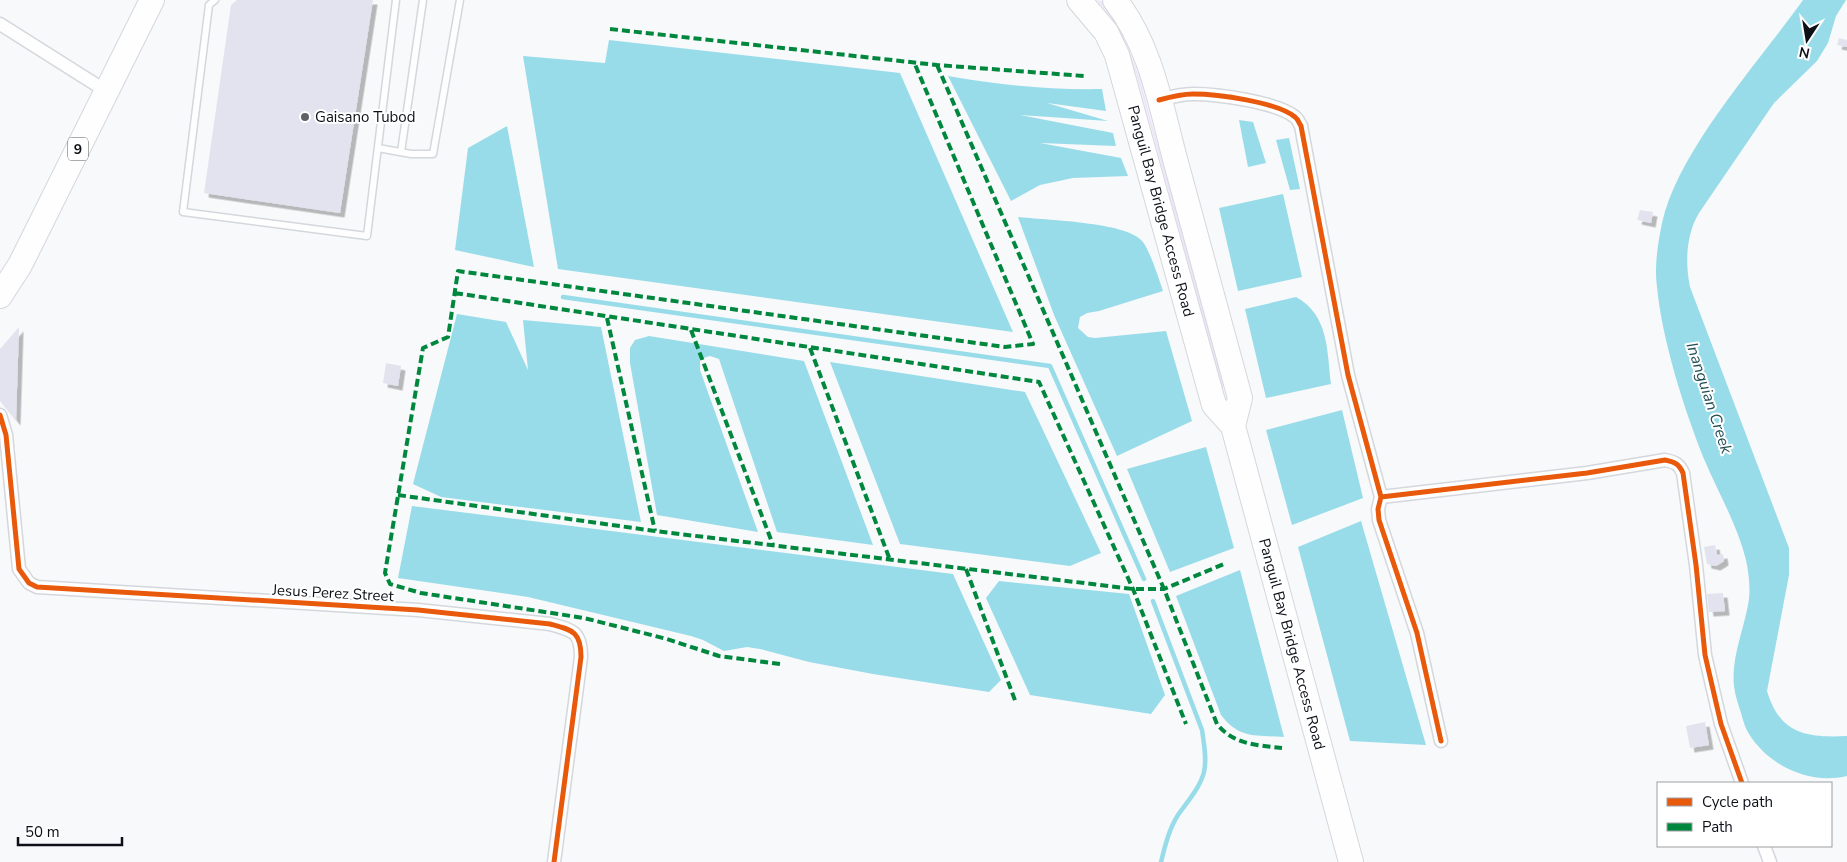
<svg xmlns="http://www.w3.org/2000/svg" width="1847" height="862" font-family="'Nunito Sans',sans-serif">
<style>
.green{fill:#f0e4fc}
.water{fill:#99dce9}
.lines{fill:none;stroke-linecap:round;stroke-linejoin:round}
.stream{stroke:#99dce9;stroke-width:4.5}
.building{fill:#e2e3ee;filter:url(#shadow)}
.lane-casing{stroke:#d4d7dc;stroke-width:9}
.street-casing{stroke:#d4d7dc;stroke-width:15}
.highway-casing{stroke:#d4d7dc;stroke-width:26}
.lane{stroke:#fefefe;stroke-width:6}
.street{stroke:#fefefe;stroke-width:12}
.highway{stroke:#fefefe;stroke-width:24}
.quiet{stroke:#00873e;stroke-width:4;stroke-dasharray:8 4;stroke-linecap:butt}
.cycleway-casing{stroke:#fff;stroke-width:8}
.cycleway{stroke:#e8590c;stroke-width:5}
.poi-dot{fill:#5e6267;stroke:#fff;stroke-width:2}
.labels{text-anchor:middle;dominant-baseline:central;stroke-width:4;stroke-linejoin:round;paint-order:stroke}
.shield{fill:#fff;stroke:#55585d;stroke-width:1}
.shield-label{font-size:14px;font-weight:bold;fill:#0c1017}
.poi-label{font-size:15px;fill:#0c1017;stroke:#fff;text-anchor:start}
.street-label{font-size:15px;fill:#0c1017;stroke:#fff}
.water-label{font-size:16px;font-style:italic;fill:#234e56;stroke:#fff}
</style>
<defs>
<filter id="shadow"><feDropShadow dx="4.5" dy="4.5" stdDeviation="0" flood-color="#0004"/></filter>
</defs>
<rect width="100%" height="100%" fill="#f7f9fb"/>
<path class="green" d="M1097,0l4,1 17,23 21,52 85,311h-2l-85,-311 -20,-51z"/>
<path class="water" d="M1803,0h43l-10,16 -8,27 -11,18 -43,42 -75,110c-13,22 -14,49 -9,74l99,261v27l-22,116c13,43 39,47 80,45v40c-37,9 -78,-10 -98,-42 -4,-6 -6,-14 -8,-21 -3,-9 -6,-18 -7,-27 -3,-27 9,-54 14,-81 3,-14 1,-31 -2,-45 -9,-36 -28,-68 -42,-101 -20,-50 -42,-119 -47,-172 -3,-20 1,-44 5,-64 16,-73 97,-161 141,-223z
M609,40l291,33 113,259 -455,-63 -35,-213 82,7z
M948,76c52,9 101,14 154,13l4,22 -59,-8 61,18 -88,-6 93,18 3,13 -76,-3 81,15 7,18 -55,2 -33,7 -29,16z
M1239,120l14,2 13,41 -18,4z
M507,126l27,141 -79,-17 13,-102z
M1289,138l11,51 -10,1 -14,-50z
M1283,194l19,83 -64,14 -19,-83z
M1018,217c26,3 109,5 124,24 7,7 17,38 21,50l-64,20 -12,2 -7,4 -2,11 10,9 7,1 71,-7 26,90 -75,35 -63,-141z
M1296,297c33,18 31,54 35,87l-65,14 -21,-89z
M457,314l49,8 22,48 -5,-50 78,7 40,195 -200,-25 -28,-13z
M649,336l155,25 69,184 -96,-13 -58,-173 -9,-3 -10,3v11l58,162 -101,-17 -27,-152v-15l5,-8z
M830,362l195,30 76,161 -31,13 -170,-22z
M1342,410l21,88 -71,27 -26,-95z
M1206,447l28,101 -64,24 -43,-103z
M412,506l541,68 48,106 -12,12 -116,-18 -64,-12 -49,-13 -13,-2 -23,4 -21,-11 -12,-4 -163,-39 -130,-19z
M1361,521l65,224 -76,-4 -52,-194z
M1240,570l44,167c-28,-2 -45,2 -63,-22l-45,-119z
M999,581l130,13 36,101 -14,19 -121,-19 -44,-97z"/>
<g class="lines">
<path class="stream" d="M563,297l487,69 94,213
M1153,601l49,129c2,14 5,29 2,42 -4,16 -17,30 -26,43 -9,14 -13,31 -17,47"/>
</g>
<path class="building" d="M237,0h136l-33,213 -136,-20 27,-188z
M1839,38l8,2v7l-10,-2z
M1640,210l13,2 -2,11 -14,-3z
M19,327l-3,94 -16,-20v-52z
M386,363l15,3 -3,20 -15,-3z
M1715,545l2,10 6,-1 1,7 -8,5 -9,-2 -3,-17z
M1723,593l2,18 -16,1 -2,-18z
M1705,722l4,23 -19,3 -4,-22z"/>
<g class="lines">
<g class="lane-casing">
<path id="lane" d="M215,0l-6,5 -26,207 184,24 29,-236
M378,148l33,6h22l27,-154
M401,152l22,-152"/>
</g>
<g class="street-casing">
<path id="street" d="M0,24l106,67
M1159,100c11,-3 22,-6 34,-6 24,0 84,8 102,23 3,2 4,6 6,9l47,249 33,122 -3,12 1,11 38,113 24,108
M0,415l6,20 13,134 10,14 8,4 381,23 132,14c22,6 31,7 31,33l-27,205
M1381,497l206,-24 78,-13c10,2 14,4 18,13l13,92 9,90 16,69 21,59
M1764,846l6,16"/>
</g>
<g class="highway-casing">
<path id="highway" d="M1079,0l27,32 11,23 97,350 19,21
M1115,0c38,48 47,113 63,170 20,76 41,152 62,228l-7,28 118,436
M0,296l20,-31 132,-265"/>
</g>
<use href="#lane" class="lane"/>
<use href="#street" class="street"/>
<use href="#highway" class="highway"/>
<path class="quiet" d="M610,29l327,36 147,11
M937,65l227,524 53,135c17,21 40,21 65,24
M455,293l584,89 94,207 53,135
M607,318l48,213
M691,330l82,215
M810,348l80,212
M398,495l257,36 478,58h31l60,-25
M966,569l50,134
M780,664l-61,-8 -52,-17 -83,-21 -163,-25 -31,-9 -5,-11 2,-12 36,-213 25,-11 10,-66 547,76 28,-3 -119,-282"/>
<g class="cycleway-casing">
<path id="cycleway" d="M1159,100c11,-3 22,-6 34,-6 24,0 84,8 102,23 3,2 4,6 6,9l47,249 33,122 -3,12 1,11 38,113 24,108
M0,415l6,20 13,134 10,14 8,4 381,23 132,14c22,6 31,7 31,33l-27,205
M1381,497l206,-24 78,-13c10,2 14,4 18,13l13,92 9,90 16,69 21,59"/>
</g>
<use href="#cycleway" class="cycleway"/>
</g>
<circle class="poi-dot" cx="305" cy="117" r="5"/>
<g class="labels">
<rect class="shield" x="68" y="137.5" width="20" height="23" rx="4"/>
<g class="shield-label">
<text x="78" y="149">9</text>
</g>
<g class="poi-label">
<text x="315" y="117">Gaisano Tubod</text>
</g>
<g class="street-label">
<text transform="translate(1161 211) rotate(75)">Panguil Bay Bridge Access Road</text>
<text transform="translate(333 593) rotate(3)">Jesus Perez Street</text>
<text transform="translate(1292 644) rotate(75)">Panguil Bay Bridge Access Road</text>
</g>
<g class="water-label">
<text transform="translate(1709 398) rotate(72)">Inanguian Creek</text>
</g>
</g>
<rect x="1657" y="782" width="175" height="65" fill="#ffffff" stroke="#9e9fa2"/>
<rect x="1667" y="798" width="25" height="8" fill="#e8590c" stroke="#9e9fa2"/>
<text x="1702" y="807" font-size="15" fill="#0c1017">Cycle path</text>
<rect x="1667" y="823" width="25" height="8" fill="#00873e" stroke="#9e9fa2"/>
<text x="1702" y="832" font-size="15" fill="#0c1017">Path</text>
<g transform="translate(1807 40) rotate(192)" stroke="#ffffff" stroke-width="4" paint-order="stroke">
<path d="M0-4L9 19L0 12L-9 19Z" fill="#0c1017"/>
<text y="-8" font-size="14" font-weight="bold" text-anchor="middle" fill="#0c1017">N</text>
</g>
<path d="M18 837v8h104v-8" fill="none" stroke="#0c1017" stroke-width="2.5"/>
<text x="25" y="837" font-size="15" fill="#0c1017" stroke="#ffffff" stroke-width="4" paint-order="stroke">50 m</text>
</svg>
